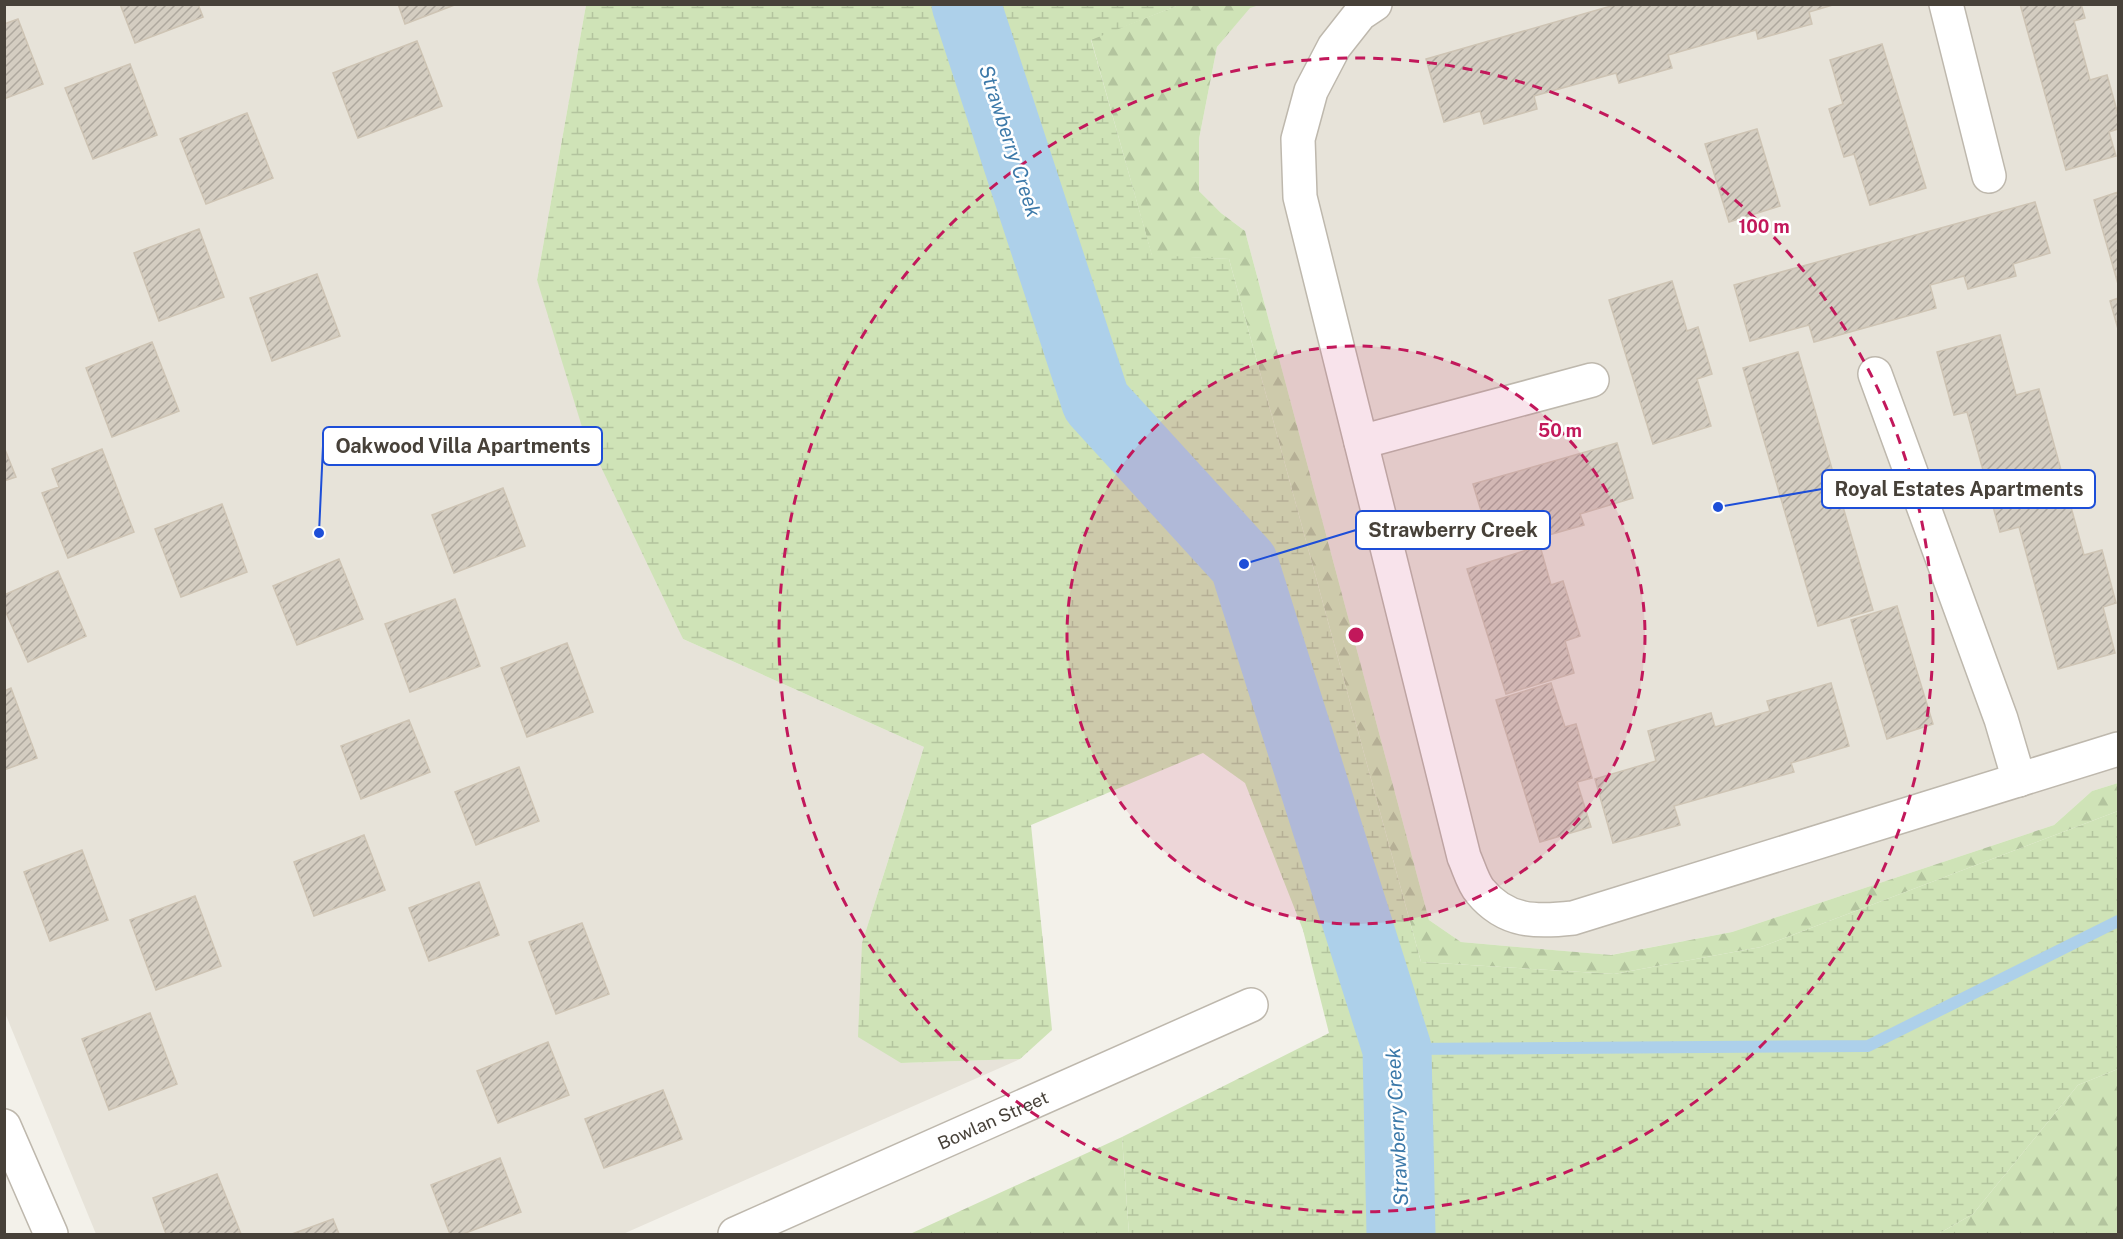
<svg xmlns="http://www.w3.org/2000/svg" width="2123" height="1239" font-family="'Public Sans',sans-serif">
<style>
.residential{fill:#e7e3d9}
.forest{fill:url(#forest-firs)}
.wetland{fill:url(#wetland-marsh)}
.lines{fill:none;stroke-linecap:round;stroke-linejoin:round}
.stream{stroke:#add0ea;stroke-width:12}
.river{stroke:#add0ea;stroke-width:69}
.building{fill:url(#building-hatch);stroke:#cec4b4;stroke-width:1.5}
.street-casing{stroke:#beb8ad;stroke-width:36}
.street{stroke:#fff;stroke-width:33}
.ring{fill:none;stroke:#c2185b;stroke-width:3;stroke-dasharray:10 8}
.labels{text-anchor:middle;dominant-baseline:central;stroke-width:5;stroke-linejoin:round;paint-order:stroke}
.street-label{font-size:18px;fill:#474139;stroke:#fff}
.water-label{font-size:20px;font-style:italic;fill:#3c79a9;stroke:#fff}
.centre{fill:#c2185b;stroke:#fff;stroke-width:3}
.ring-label{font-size:18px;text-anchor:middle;font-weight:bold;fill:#c2185b;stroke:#fff;stroke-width:5;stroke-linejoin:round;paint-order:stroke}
.leader{fill:none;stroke:#1d4ed8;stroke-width:2}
.callout-dot{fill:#1d4ed8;stroke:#fff;stroke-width:2}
.callout{fill:#fff;stroke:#1d4ed8;stroke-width:2}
.callout-label{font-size:20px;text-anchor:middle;font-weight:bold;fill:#474139}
</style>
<defs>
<pattern id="forest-firs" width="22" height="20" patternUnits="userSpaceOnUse" patternTransform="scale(1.5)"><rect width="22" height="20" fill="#cfe3b7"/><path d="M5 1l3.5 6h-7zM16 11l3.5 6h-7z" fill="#b3c49e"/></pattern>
<pattern id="wetland-marsh" width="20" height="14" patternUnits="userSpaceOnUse" patternTransform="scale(1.5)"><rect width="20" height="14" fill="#cfe3b7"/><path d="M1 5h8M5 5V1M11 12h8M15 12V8" fill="none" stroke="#b3c49e"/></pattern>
<pattern id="building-hatch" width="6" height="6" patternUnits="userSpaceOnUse" patternTransform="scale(1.5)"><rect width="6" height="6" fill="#d4cdc1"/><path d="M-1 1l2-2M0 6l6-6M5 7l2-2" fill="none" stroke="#aea89e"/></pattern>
</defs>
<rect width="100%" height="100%" fill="#f3f1ea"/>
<path class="residential" d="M4,5h582l-49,275 146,359 241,108 -62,196 39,120 119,-4 -397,175h-527l-91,-221z
M1259,5h859v778l-26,8 -38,34 -322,107 -122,23 -149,-13 -32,-22 -184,-689 -24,-18 -22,-22v-52l18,-92 33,-40z"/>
<path class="forest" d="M1179,5h80l-9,3 -33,39 -18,92v52l22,22 24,18 184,689 32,22 150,13 121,-23 322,-107 38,-34 26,-8v28l-357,136 -147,27 -193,-12 -192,-703 -77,-3 -61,-217z
M2118,1069v165h-180l35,-20 105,-129z
M1122,1137l7,97h-219z"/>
<path class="wetland" d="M586,5h593l-88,35 61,215 77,4 192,703 193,12 147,-27 357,-136v258l-40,16 -105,129 -35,20h-809l-7,-97 207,-104 -26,-103 -58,-147 -42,-30 -172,72 21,205 -32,29 -119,4 -43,-26 4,-94 62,-196 -241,-108 -101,-212 -45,-147z"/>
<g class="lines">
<path class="stream" d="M1397,1049l471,-3 250,-125"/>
<path class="river" d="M966,4l130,398 148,162 153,485 4,185"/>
</g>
<path class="building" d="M120,4h78l5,13 -68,26z
M398,4h59l-52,20z
M1618,4h218l-27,8 3,12 -54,15 -2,-9 -88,25 4,13 -53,15 -3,-10 -82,23 3,13 -53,15 -4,-13 -36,11 -18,-63z
M2020,4h61l4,14 -11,3 16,59 17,-5 11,39v15l-9,3 7,24 -50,14z
M18,19l25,65 -39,15v-75z
M417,41l25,65 -84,32 -25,-65z
M1882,44l44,144 -56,17 -16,-51 -10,3 -15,-48 14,-5 -13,-44z
M130,64l27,71 -64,24 -28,-71z
M247,113l26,65 -67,26 -26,-65z
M1757,129l23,77 -51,16 -24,-78z
M2118,192v92l-24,-84z
M2035,202l15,51 -37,11 3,12 -48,13 -4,-13 -34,9 6,23 -122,34 -5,-17 -59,16 -16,-56z
M199,229l25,68 -65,24 -25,-68z
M317,274l23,62 -68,25 -22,-63z
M1672,281l15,50 11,-4 14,47 -15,5 14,47 -58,18 -44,-144z
M2118,298v31l-8,-28z
M2000,335l16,60 23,-6 45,166 18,-5 14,53 -13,4 12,46 -57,16 -39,-142 -19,5 -33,-120 -13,3 -17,-63z
M152,342l27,69 -67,26 -26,-69z
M1798,352l75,258 -55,16 -75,-258z
M1617,443l16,55 -53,16 4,11 -46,13 -3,-14 -46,13 -16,-53z
M4,447l12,30 -12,4z
M102,449l32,83 -66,26 -26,-65 17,-6 -7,-18z
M503,488l22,58 -71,27 -22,-58z
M222,504l25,68 -66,25 -26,-68z
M1540,546l11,39 12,-4 17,55 -15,5 9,32 -68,21 -39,-125z
M339,559l24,60 -66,26 -24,-59z
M58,571l28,65 -58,26 -24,-54v-13z
M455,599l25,67 -70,26 -25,-68z
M1897,606l36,118 -46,15 -36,-119z
M567,643l26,69 -66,25 -26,-69z
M1551,683l14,44 11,-3 16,54 -15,4 14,45 -51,15 -44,-142z
M1831,683l18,63 -58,17 3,9 -120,34 6,19 -67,18 -18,-64 61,-18 -8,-30 63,-18 4,14 55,-16 -3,-10z
M11,688l26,70 -33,12v-79z
M409,720l21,52 -69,27 -20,-53z
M519,767l20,54 -63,24 -21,-53z
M364,835l21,55 -71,26 -20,-54z
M82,850l26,70 -58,21 -26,-69z
M479,882l20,53 -70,26 -20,-53z
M195,896l26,70 -65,24 -26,-70z
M582,923l27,71 -53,20 -27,-72z
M150,1013l27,71 -68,26 -27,-71z
M548,1042l21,53 -71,28 -21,-52z
M663,1090l19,49 -78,29 -19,-49z
M500,1158l21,54 -58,22h-13l-19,-49z
M217,1174l24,60h-75l-13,-36z
M333,1219l6,15h-47z"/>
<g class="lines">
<g class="street-casing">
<g id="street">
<path d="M1375,4l-15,10 -26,33 -23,44 -13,48 2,58 164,660c5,11 9,26 16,34 26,32 57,31 93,27l545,-169"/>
<path d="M1946,4l43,172"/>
<path d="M1875,374l126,345 18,61"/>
<path d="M1361,442l231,-62"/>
<path d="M4,1126l47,108"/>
<path id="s1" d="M735,1234l516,-229"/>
</g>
</g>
<use href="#street" class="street"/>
</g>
<circle cx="1356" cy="635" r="289" fill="#c2185b" fill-opacity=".12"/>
<g class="ring">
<circle cx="1356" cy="635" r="289"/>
<circle cx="1356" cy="635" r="577"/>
</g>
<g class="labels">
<g class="street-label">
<text stroke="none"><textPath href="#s1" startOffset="282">Bowlan Street</textPath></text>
</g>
<g class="water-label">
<text transform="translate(1010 141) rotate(72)">Strawberry Creek</text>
<text transform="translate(1397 1127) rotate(-93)">Strawberry Creek</text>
</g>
</g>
<circle cx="1356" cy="635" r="9" class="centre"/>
<g class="ring-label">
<text x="1764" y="233">100 m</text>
<text x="1560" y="437">50 m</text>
</g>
<path class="leader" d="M319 533L323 446M1718 507L1822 489M1244 564L1356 530"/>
<g class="callout-dot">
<circle cx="319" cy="533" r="6"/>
<circle cx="1718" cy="507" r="6"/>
<circle cx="1244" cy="564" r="6"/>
</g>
<g class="callout">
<rect x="323" y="427" width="279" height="38" rx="6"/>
<rect x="1822" y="470" width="273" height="38" rx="6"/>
<rect x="1356" y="511" width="194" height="38" rx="6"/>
</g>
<g class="callout-label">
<text x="463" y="453">Oakwood Villa Apartments</text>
<text x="1959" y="496">Royal Estates Apartments</text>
<text x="1453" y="537">Strawberry Creek</text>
</g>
<rect width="2123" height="1239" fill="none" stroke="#474139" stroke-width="12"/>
</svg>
